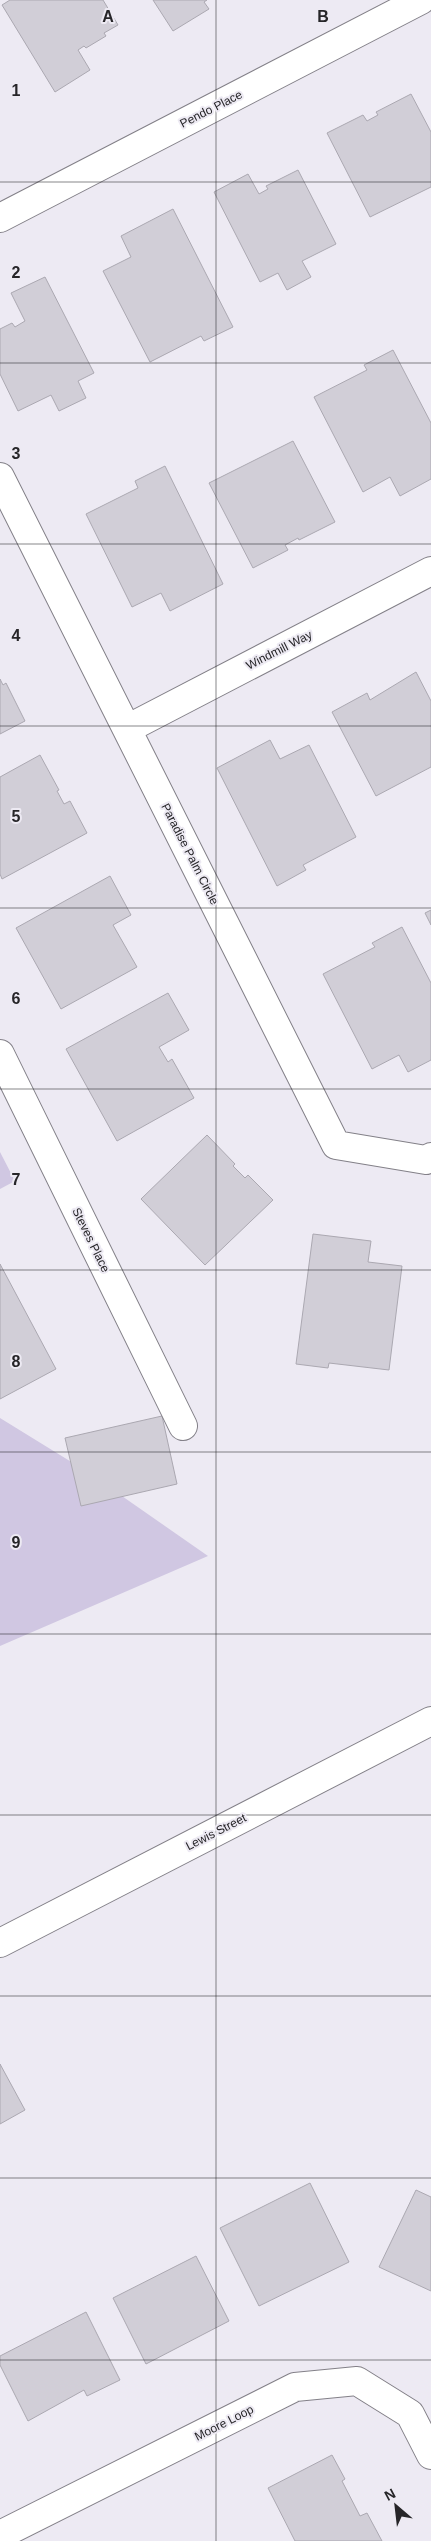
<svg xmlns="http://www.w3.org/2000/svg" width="431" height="2541" font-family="Arial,sans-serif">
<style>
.green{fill:#d0c7e2}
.building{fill:#d1ced7;stroke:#aba8b1}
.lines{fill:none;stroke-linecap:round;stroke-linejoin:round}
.minor-casing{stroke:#838088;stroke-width:30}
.minor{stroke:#fff;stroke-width:28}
.grid{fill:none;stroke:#262528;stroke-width:1;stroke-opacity:0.55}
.labels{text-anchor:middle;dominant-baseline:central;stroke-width:4;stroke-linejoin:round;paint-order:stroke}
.street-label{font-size:12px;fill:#262528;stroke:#edeaf3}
.grid-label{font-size:16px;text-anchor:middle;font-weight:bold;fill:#262528;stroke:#edeaf3;stroke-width:4;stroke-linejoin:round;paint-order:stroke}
</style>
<rect width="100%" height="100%" fill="#edeaf3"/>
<path class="green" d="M0,1152l15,29 -15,8z
M0,1418l86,53 122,85 -208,90z"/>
<path class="building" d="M10,0h93l15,25 -14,8 2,3 -20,12 -2,-2 -6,4 12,20 -35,22 -53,-87z
M153,0h54l-3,2 5,7 -36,22z
M411,94l20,38v55l-61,30 -43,-84 36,-18 4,6 11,-6 -2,-3z
M298,170l38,74 -34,17 9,16 -24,13 -9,-17 -18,9 -46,-90 34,-18 11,20 9,-5 -2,-3z
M173,209l60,118 -29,14 -3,-5 -51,26 -47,-91 28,-14 -10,-21z
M45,277l49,96 -16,8 8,17 -27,13 -8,-16 -33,16 -18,-37v-45l12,-6 3,4 10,-6 -14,-28z
M393,350l38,73v56l-31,17 -10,-19 -27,15 -49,-95 53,-27 -3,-5z
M293,441l42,81 -36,18 -1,-2 -13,7 3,5 -35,18 -44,-85z
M165,466l58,118 -53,27 -9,-18 -29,14 -46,-93 52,-26 -3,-7z
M416,672l15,29v66l-55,29 -44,-84 35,-19 3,7z
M0,679l3,6 3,-2 19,38 -25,13z
M270,740l10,19 29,-14 47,92 -53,28 3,5 -29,16 -60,-118z
M40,755l19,35 -2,1 7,13 6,-3 17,32 -85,46 -2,-5v-97z
M110,876l21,39 -18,10 24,42 -76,42 -45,-81z
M431,910v15l-6,-12z
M402,927l29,56v77l-23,12 -9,-17 -27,14 -49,-95 52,-27 -3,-4z
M168,993l21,37 -30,17 9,15 4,-3 22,39 -77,43 -51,-92z
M207,1135l28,29 -2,2 12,12 3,-3 25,25 -68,65 -64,-66z
M313,1234l58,7 -3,21 34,4 -13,104 -60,-7 -1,5 -32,-4z
M0,1264l56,105 -56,30z
M162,1416l15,68 -96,22 -16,-68z
M0,2064l25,46 -25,14z
M310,2183l39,79 -90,44 -39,-78z
M416,2190l15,7v94l-52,-24z
M196,2256l33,65 -83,43 -33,-66z
M86,2312l34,68 -33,16 -3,-6 -56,31 -28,-56v-9z
M332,2455l13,24 -3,2 18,35 7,-3 15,28h-87l-27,-53z"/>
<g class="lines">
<g class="minor-casing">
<path id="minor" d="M0,218l421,-218
M0,477l336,668 90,15 5,-3
M127,729l304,-158
M0,1054l183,372
M0,1943l431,-222
M0,2535l295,-148 62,-6 53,33 21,41"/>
</g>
<use href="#minor" class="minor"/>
</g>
<path class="grid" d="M216,0v2541M0,182h431M0,363h431M0,544h431M0,726h431M0,908h431M0,1089h431M0,1270h431M0,1452h431M0,1634h431M0,1815h431M0,1996h431M0,2178h431M0,2360h431"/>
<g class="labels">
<g class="street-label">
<text transform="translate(211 109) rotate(-27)">Pendo Place</text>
<text transform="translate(279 650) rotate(-27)">Windmill Way</text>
<text transform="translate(190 854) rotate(63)">Paradise Palm Circle</text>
<text transform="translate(91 1240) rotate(64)">Steves Place</text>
<text transform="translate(216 1832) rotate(-27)">Lewis Street</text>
<text transform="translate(224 2423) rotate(-27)">Moore Loop</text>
</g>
</g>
<g class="grid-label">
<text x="108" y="22">A</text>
<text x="323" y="22">B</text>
<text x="16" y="96">1</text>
<text x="16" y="278">2</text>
<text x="16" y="459">3</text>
<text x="16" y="641">4</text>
<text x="16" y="822">5</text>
<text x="16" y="1004">6</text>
<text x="16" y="1185">7</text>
<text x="16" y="1367">8</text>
<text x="16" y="1548">9</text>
</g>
<g transform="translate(396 2506) rotate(332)" stroke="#edeaf3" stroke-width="4" paint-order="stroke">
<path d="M0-4L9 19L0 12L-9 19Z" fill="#262528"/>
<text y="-8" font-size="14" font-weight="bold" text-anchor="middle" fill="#262528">N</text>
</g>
</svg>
